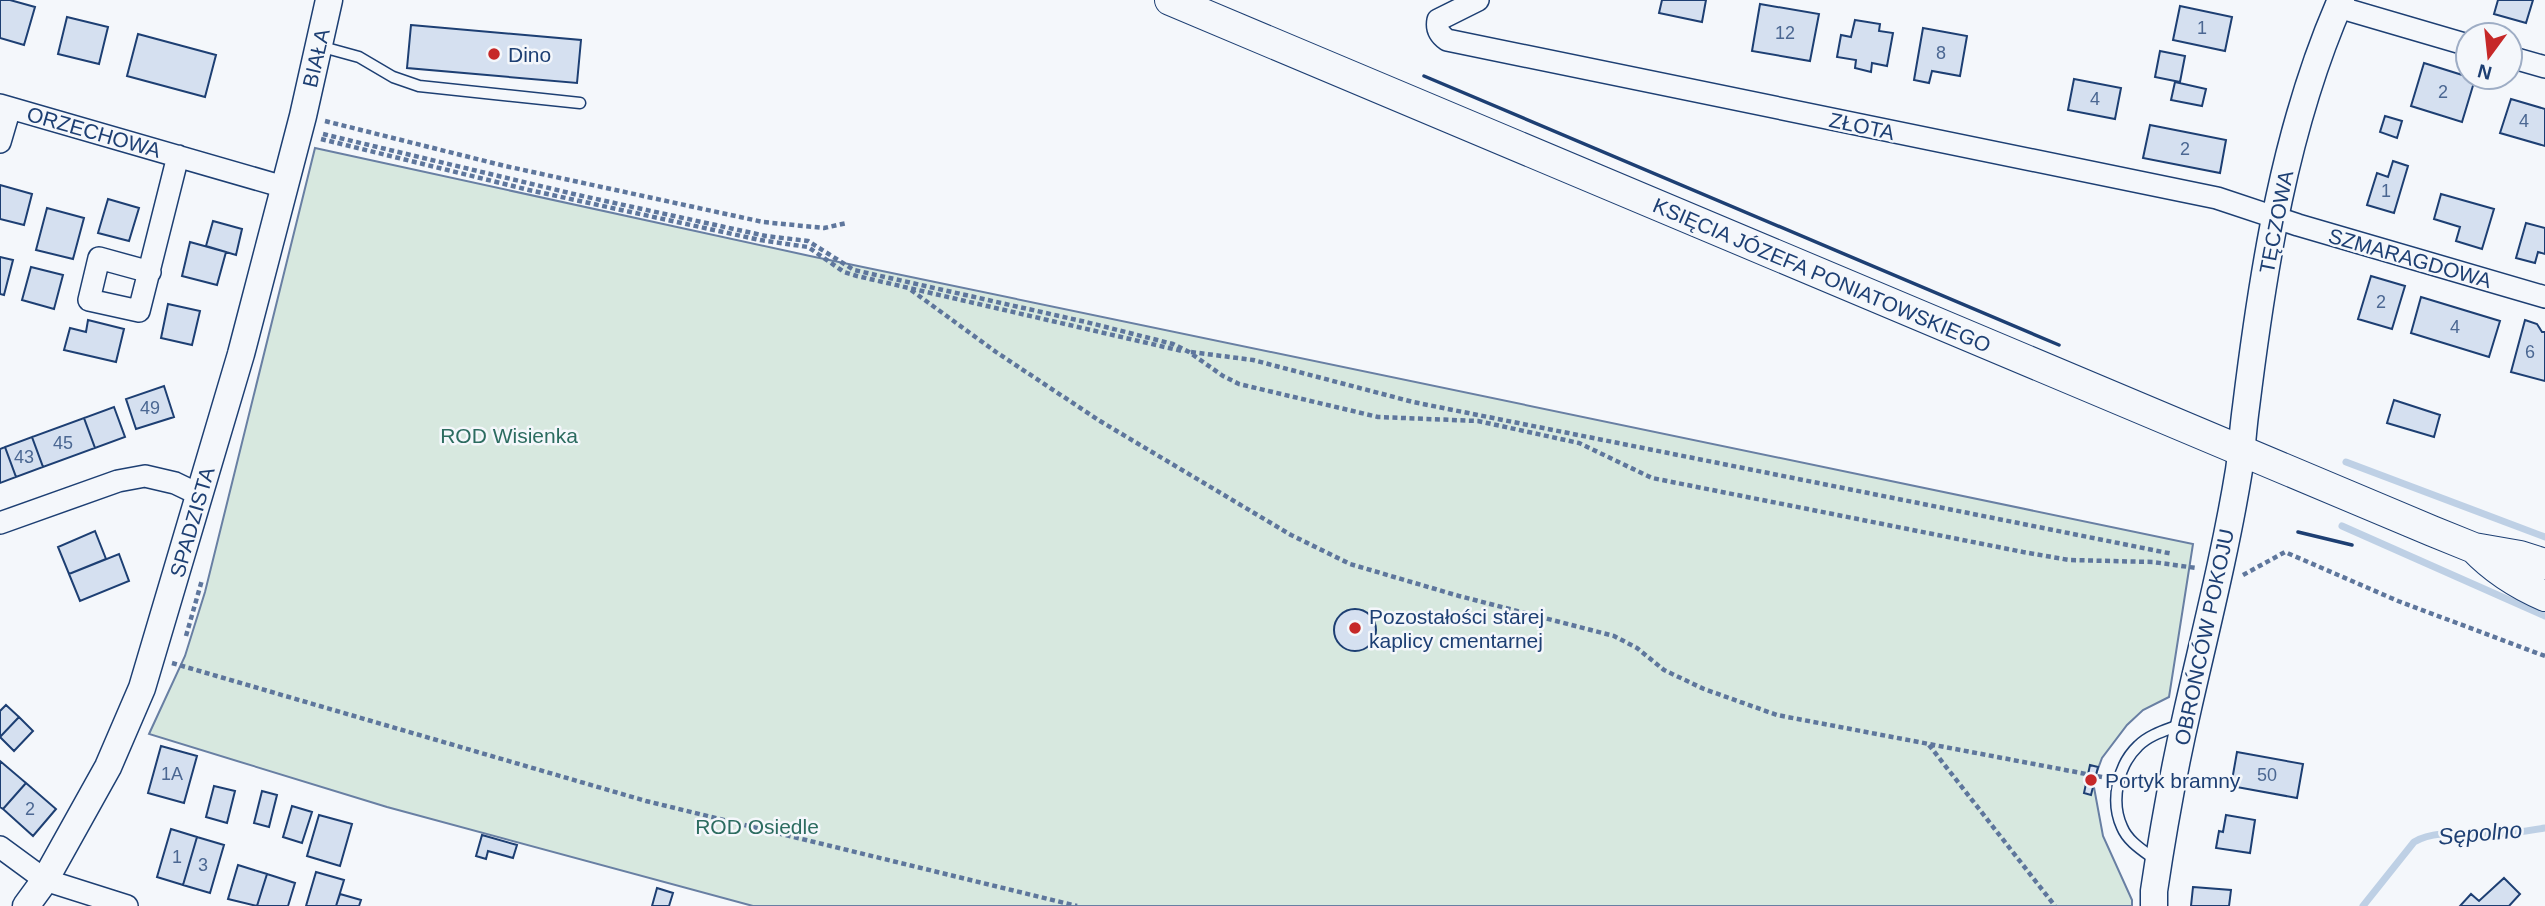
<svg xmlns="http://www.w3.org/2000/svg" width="2545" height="906" font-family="Arial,sans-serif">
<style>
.green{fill:#d7e8df;stroke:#687fa3;stroke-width:2}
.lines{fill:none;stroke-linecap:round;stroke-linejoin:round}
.stream{stroke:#bed0e5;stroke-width:7}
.building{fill:#d5e0f0;stroke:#1d3f73;stroke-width:2}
.service-casing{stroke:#1d3f73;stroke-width:13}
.minor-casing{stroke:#1d3f73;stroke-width:24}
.tertiary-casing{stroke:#1d3f73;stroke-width:29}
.secondary-casing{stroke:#1d3f73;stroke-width:32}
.path{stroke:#5e769c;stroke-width:4.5;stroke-dasharray:5 3.5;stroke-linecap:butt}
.service{stroke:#f4f7fb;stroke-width:10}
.minor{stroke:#f4f7fb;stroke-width:21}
.tertiary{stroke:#f4f7fb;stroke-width:26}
.secondary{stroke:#f4f7fb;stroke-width:30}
.wall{stroke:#1d3f73;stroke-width:3.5}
.poi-dot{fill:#c62828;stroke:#f4f7fb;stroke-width:2.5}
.labels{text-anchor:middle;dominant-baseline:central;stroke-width:5;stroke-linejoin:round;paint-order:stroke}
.number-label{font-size:18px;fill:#4b6792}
.poi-label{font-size:21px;fill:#1d3f73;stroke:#f4f7fb;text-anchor:start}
.street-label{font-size:21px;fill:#1d3f73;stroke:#f4f7fb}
.park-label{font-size:21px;fill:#2c6c60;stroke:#f4f7fb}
.water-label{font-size:23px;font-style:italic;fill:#1d3f73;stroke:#f4f7fb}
</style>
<rect width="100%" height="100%" fill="#f4f7fb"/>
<path class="green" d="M315,148l495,108 1383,288 -24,153 -26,13 -16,15 -25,33 -9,24 10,54 29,64v6h-1379l-366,-99 -238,-73 36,-78 20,-64z"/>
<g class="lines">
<path class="stream" d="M2346,462l199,75
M2342,526l203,90
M2363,906l51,-64c23,-13 51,-7 76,-8 19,0 37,-3 55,-6"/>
</g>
<path class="building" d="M0,0h10l25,7 -11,38 -24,-7z
M1662,0h44l-4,22 -43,-9z
M2498,0h35l-7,23 -32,-9z
M1760,4l59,10 -9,47 -58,-10z
M2180,6l52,11 -7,34 -52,-11z
M67,17l41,10 -9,37 -41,-10z
M1855,20l25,4 -1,7 14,2 -6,33 -15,-3 -1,9 -16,-4 1,-8 -19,-3 4,-22 10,2z
M411,25l170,15 -4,43 -170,-15z
M1923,28l44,8 -7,40 -28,-5 -3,12 -15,-3z
M138,34l78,21 -11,42 -78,-21z
M2160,51l25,5 -5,26 -25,-5z
M2424,63l51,16 -13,43 -51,-16z
M2074,79l47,9 -6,31 -47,-9z
M2175,82l31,7 -4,17 -31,-6z
M2511,99l34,10v37l-45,-13z
M2385,116l17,5 -5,17 -17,-6z
M2150,125l76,15 -6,33 -77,-15z
M2393,161l15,5 -14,47 -27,-8 10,-32 11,4z
M0,185l32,9 -8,31 -24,-6z
M2441,194l53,15 -12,40 -26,-8 4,-14 -26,-8z
M108,199l31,9 -10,33 -31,-8z
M47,208l37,10 -11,41 -37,-9z
M213,221l29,8 -6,26 -30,-9z
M2526,223l19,5v26l-7,-2 -3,11 -19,-5z
M190,242l36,10 -9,33 -35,-9z
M0,257l13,3 -9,35 -4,-1z
M31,267l32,8 -9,34 -32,-9z
M2371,276l34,10 -13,43 -34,-10z
M2421,297l79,24 -11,36 -78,-24z
M168,304l32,7 -8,34 -31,-7z
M88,320l36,9 -8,33 -52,-12 6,-22 16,4z
M2525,320l12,4 5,8h3v49l-34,-9z
M164,386l10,31 -38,12 -10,-30z
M2394,400l46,15 -6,22 -47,-14z
M114,407l11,30 -30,11 -11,-30z
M84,418l11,30 -52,19 -11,-30z
M32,437l11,30 -27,10 -11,-30z
M5,447l11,30 -16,6v-34z
M95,531l11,28 -37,15 -11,-27z
M119,554l10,27 -49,20 -11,-27z
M1334 630a21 21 0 1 1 42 0a21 21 0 1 1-42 0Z
M6,705l13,12 -19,20v-26z
M19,717l14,14 -19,20 -14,-14z
M161,746l36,10 -13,47 -36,-10z
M2237,752l66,12 -6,34 -66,-12z
M0,761l26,22 -23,26 -3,-2z
M2090,765l8,2 -7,28 -7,-2z
M26,783l30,26 -23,27 -30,-27z
M214,786l21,5 -8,32 -21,-6z
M262,791l15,4 -8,32 -15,-4z
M292,806l20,6 -10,31 -19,-6z
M319,815l33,9 -12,42 -33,-10z
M2226,815l29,5 -5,33 -34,-5 3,-17 4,1z
M171,829l26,8 -14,48 -26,-8z
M482,835l35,10 -4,13 -25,-7 -2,8 -10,-3z
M197,837l27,8 -14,48 -27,-8z
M238,865l29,9 -10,32 -29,-7z
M316,872l28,8 -8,26h-30z
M267,874l28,9 -7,23h-31z
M2504,878l16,16 -11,12h-49l11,-12 8,7z
M2193,887l38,3 -2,16h-38z
M657,888l16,5 -4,13h-17z
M340,894l21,6 -2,6h-23z"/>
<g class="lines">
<g class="service-casing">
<path id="service" d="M319,46l40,11 34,20 26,9 161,17
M2157,861c-13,-10 -29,-19 -35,-34 -12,-26 -4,-62 16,-81 12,-12 29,-16 44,-22"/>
</g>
<g class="minor-casing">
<path id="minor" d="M1478,0l-40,20c-2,10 2,15 9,20l770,158 81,27 247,72
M2338,7l130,38
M2510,57l35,10
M0,105l284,82
M0,142l10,-34
M150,272l-51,-14 -10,42 50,11 39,-155
M0,523l118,-42 27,-5 30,7 25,12
M0,847l45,33 82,26"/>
</g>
<g class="tertiary-casing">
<path id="tertiary" d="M26,906l19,-26 63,-113 34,-79 99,-334 62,-238 26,-116
M2154,906v-15c9,-61 20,-122 34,-183 18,-79 38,-158 51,-238 3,-21 4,-42 7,-63 17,-138 39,-280 95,-407"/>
</g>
<g class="secondary-casing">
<path id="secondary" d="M1170,0l1262,531 42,17 46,8 25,8
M2474,548c21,22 43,36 71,48"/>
</g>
<path class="path" d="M325,121l180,45 258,56 61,6 23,-5
M323,134l255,61 188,41 42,5 46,29 232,52 87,22 16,8 34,24 16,8 139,33 100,4 101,22 73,35 371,74 46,8 84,2 43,6
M321,139l208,51 231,50 48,7 36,25 13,4 325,75
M911,290l85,62 104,69 191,114 59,29 109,32 155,40 23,12 27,22 40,19 73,26 325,62
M1191,352l62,8 160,42 760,152
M2243,575l42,-23 113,49 147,55
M186,636l16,-56
M172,663l474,138 431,105
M1929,745l126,161"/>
<use href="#service" class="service"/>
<use href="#minor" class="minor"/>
<use href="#tertiary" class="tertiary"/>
<use href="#secondary" class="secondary"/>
<path class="wall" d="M1424,76l635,269
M2298,532l54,13"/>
</g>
<g class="poi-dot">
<circle cx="494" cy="54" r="7"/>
<circle cx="1355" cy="628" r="7"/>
<circle cx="2091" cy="780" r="7"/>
</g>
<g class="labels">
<g class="number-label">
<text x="2202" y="28">1</text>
<text x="1785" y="33">12</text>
<text x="1941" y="53">8</text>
<text x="2443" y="92">2</text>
<text x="2095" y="99">4</text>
<text x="2524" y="121">4</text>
<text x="2185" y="149">2</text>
<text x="2386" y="191">1</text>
<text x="2381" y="302">2</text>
<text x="2455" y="327">4</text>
<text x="2530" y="352">6</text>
<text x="150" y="408">49</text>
<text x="63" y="443">45</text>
<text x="24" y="457">43</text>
<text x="172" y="774">1A</text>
<text x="2267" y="775">50</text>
<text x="30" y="809">2</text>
<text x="177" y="857">1</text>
<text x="203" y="865">3</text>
</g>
<g class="poi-label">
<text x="508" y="54">Dino</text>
<text x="1369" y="616">Pozostałości starej<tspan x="1369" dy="24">kaplicy cmentarnej</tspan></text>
<text x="2105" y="780">Portyk bramny</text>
</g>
<g class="street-label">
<text transform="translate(316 58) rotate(-77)">BIAŁA</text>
<text transform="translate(1862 126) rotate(12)">ZŁOTA</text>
<text transform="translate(94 132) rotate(16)">ORZECHOWA</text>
<text transform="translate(2276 222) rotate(-79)">TĘCZOWA</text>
<text transform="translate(2410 258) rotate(16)">SZMARAGDOWA</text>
<text transform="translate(1822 275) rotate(23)">KSIĘCIA JÓZEFA PONIATOWSKIEGO</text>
<text transform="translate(192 522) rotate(-74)">SPADZISTA</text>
<text transform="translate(2204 637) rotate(-78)">OBROŃCÓW POKOJU</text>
</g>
<g class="park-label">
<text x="509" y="435">ROD Wisienka</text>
<text x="757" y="826">ROD Osiedle</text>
</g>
<g class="water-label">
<text transform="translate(2480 833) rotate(-5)">Sępolno</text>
</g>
</g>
<g transform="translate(2489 56) rotate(195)"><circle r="33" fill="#f4f7fb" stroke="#9eadc5" stroke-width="2"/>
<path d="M0-5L12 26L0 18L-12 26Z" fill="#c62828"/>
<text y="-10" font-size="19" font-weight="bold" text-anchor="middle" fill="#1d3f73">N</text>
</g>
</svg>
